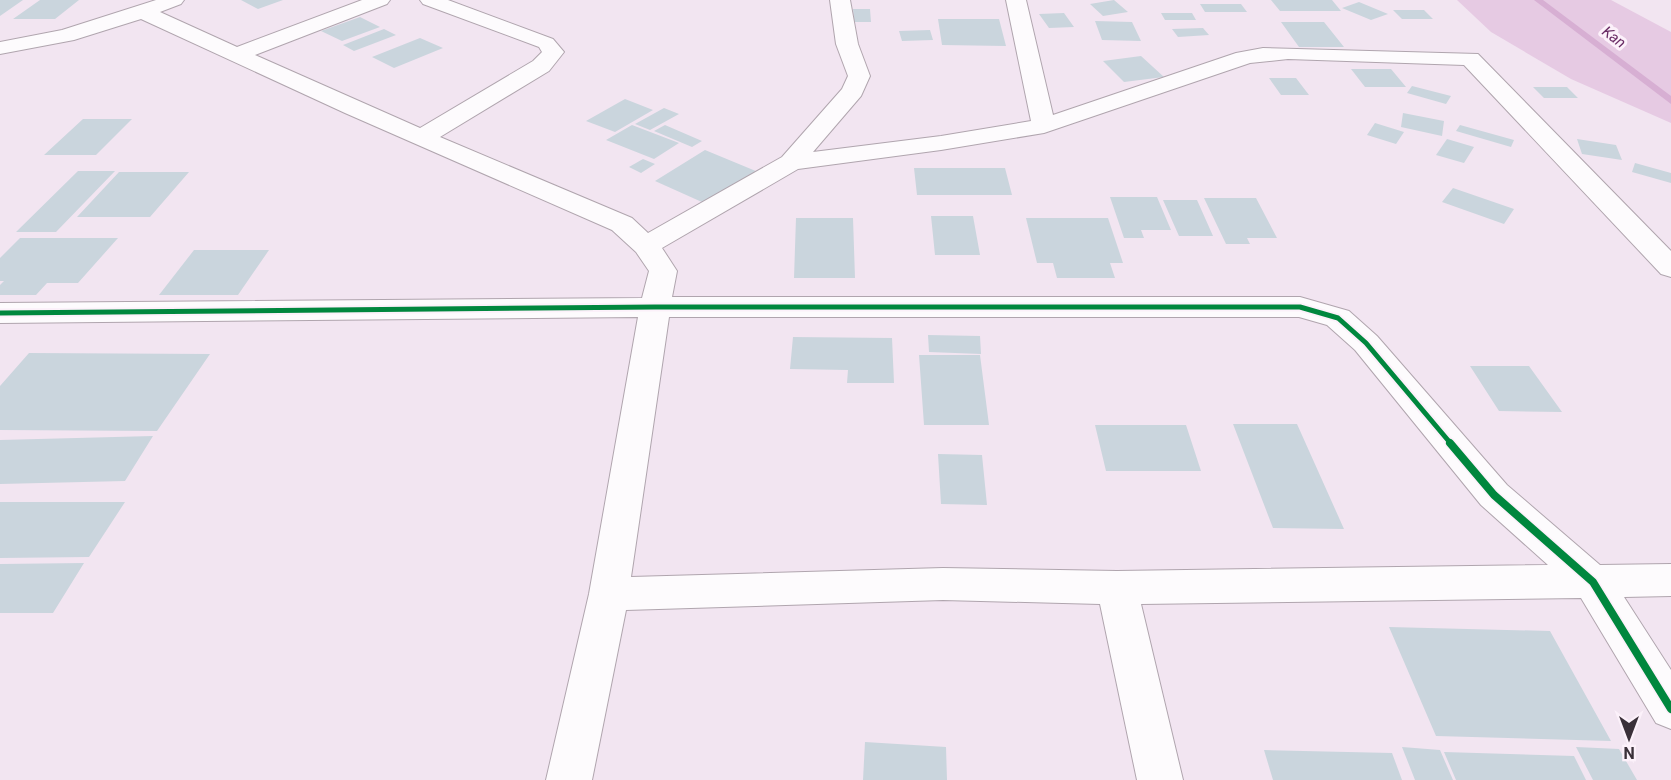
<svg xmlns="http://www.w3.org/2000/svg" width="1671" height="780" font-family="Roboto,sans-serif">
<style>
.green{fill:#e6cae3}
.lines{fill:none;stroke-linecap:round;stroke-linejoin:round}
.stream{fill:#d7afd3;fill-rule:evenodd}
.building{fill:#cad5dd}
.street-casing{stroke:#b0a5ae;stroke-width:2}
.street{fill:#fdfbfd;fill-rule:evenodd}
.cycleway-far1-casing{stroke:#fcf1fa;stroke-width:9}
.cycleway-casing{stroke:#fcf1fa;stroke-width:11}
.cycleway-far1{stroke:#00873e;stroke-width:5}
.cycleway{stroke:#00873e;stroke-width:8}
.labels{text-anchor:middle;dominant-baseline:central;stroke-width:6;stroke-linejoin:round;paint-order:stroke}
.far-water-label{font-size:15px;font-style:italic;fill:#6a2c65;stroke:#fcf1fa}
</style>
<rect width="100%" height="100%" fill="#f2e5f1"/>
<path class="green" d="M1457,0h154l60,32v91l-100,-44 -80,-47z"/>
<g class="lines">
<path class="stream" d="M1534,0h9l128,96v8z"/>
</g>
<path class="building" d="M0,0h23l-23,16z
M40,0h39l-24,19h-42z
M241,0h42l-25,9z
M1114,0l14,12 -25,4 -13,-12z
M1271,0h61l9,11h-61z
M1359,2l29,12 -17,6 -29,-12z
M1200,4h41l6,8h-42z
M853,9h17l1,13h-17z
M1393,10h31l9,9h-31z
M1064,13l10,14 -25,1 -10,-14z
M1161,13h31l4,7h-31z
M360,17l20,10 -38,14 -21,-10z
M938,19h61l7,27 -64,-1z
M1095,21l37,1 9,19 -39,-1z
M1281,22h43l20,25h-45z
M1203,28l6,7 -31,2 -6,-8z
M384,29l12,6 -42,16 -11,-6z
M930,30l3,10 -31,1 -3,-10z
M420,38l23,10 -49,20 -22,-11z
M1141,56l23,21 -40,5 -21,-21z
M1351,69h40l15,18h-41z
M1269,78h27l13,17h-28z
M1412,86l39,10 -5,8 -39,-11z
M1533,87h34l11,11h-34z
M625,99l28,11 -38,22 -29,-11z
M664,108l15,6 -29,16 -15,-6z
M1403,113l41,8 -2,15 -41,-9z
M83,119h49l-36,36h-52z
M1375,123l29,9 -8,12 -29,-9z
M632,125l47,18 -25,16 -48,-19z
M665,125l37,16 -10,6 -38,-16z
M1460,125l54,15 -3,7 -55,-16z
M1447,139l27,8 -10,16 -28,-8z
M1577,139l39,6 6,15 -40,-6z
M705,150l58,24 -50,33 -58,-26z
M643,159l12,5 -14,9 -12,-6z
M1635,163l36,10v10l-39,-11z
M914,168h91l7,27h-95z
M78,171h37l-59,61h-40z
M119,172h70l-39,45h-73z
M1453,188l61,21 -10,15 -62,-22z
M1110,197h47l14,33h-30l3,8h-20z
M1204,198h52l21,40h-30l3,6h-24z
M1163,200h34l16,36h-34z
M931,216h42l7,39h-45z
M796,218h57l2,60h-61z
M1026,218h82l15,45h-13l5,15h-58l-4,-15h-16z
M20,238h98l-40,45h-31l-11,12h-36v-10l4,-4h-4v-23z
M194,250h75l-31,45h-79z
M928,335l52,1 1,18 -52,-2z
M793,337l99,1 2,45h-47l1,-13 -58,-1z
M29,353l181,1 -53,77 -157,-1v-44z
M919,355h61l9,70h-65z
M1470,366h59l33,46 -63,-1z
M1233,424h64l47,105 -71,-1z
M1095,425h91l15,46h-95z
M153,436l-28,45 -125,3v-44z
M938,454l44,1 5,50 -46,-1z
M0,502h125l-36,55 -89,1z
M84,563l-31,50h-53v-49z
M1389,627l161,4 61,110 -175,-5z
M865,742l81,5 1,33h-84z
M1402,747l38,3 13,30h-38z
M1576,747l43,2 18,31h-44z
M1264,750l128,3 10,27h-129z
M1444,752l130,4 12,24h-130z"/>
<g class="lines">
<g class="street-casing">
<path id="street" d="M156,0h28l-3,4 -21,8 77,35 125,-47h28l-3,4 -132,51 165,73 113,-67 9,-9 -3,-5 -116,-43 -3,-4h28l105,39 11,13 -15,19 -109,66 192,81 16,15 134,-76 60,-68 6,-13 -12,-32 -6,-44h20l8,44 12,32 -9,20 -48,56 128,-16 90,-15 -25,-121h20l27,115 183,-62 27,-5 215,6 193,197v26l-10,-3 -197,-209 -176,-6 -38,4 -206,70 -103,17 -143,19 -136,79 15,23 -5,26h628l49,14 28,25 130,149 93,80 71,-1v32l-47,1 47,73v59l-15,-6 -75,-125 -440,6 42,176h-46l-37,-176 -157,-4 -317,10 -34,170h-46l43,-186 49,-277 -638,6v-20l642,-5 7,-27 -13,-19 -24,-22 -267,-117 -204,-94 -67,21 -74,14v-12l62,-12zM669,317h630l28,8 28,25 126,155 67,60 -431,6 -174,-3 -312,9z"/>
</g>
<use href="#street" class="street"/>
<g class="cycleway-far1-casing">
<path id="cycleway-far1" d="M0,313l655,-6h645l38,11 28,25 86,102"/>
</g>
<g class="cycleway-casing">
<path id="cycleway" d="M1450,443l44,52 99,87 78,127"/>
</g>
<use href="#cycleway-far1" class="cycleway-far1"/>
<use href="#cycleway" class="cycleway"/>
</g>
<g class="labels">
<g class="far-water-label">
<text transform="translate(1614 37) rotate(37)">Kan</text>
</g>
</g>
<g transform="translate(1629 738) rotate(180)" stroke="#fcf1fa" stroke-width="4.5" paint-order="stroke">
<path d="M0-4.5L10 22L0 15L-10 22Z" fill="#3a3039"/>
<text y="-9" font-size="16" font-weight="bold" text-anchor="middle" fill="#3a3039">N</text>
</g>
</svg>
